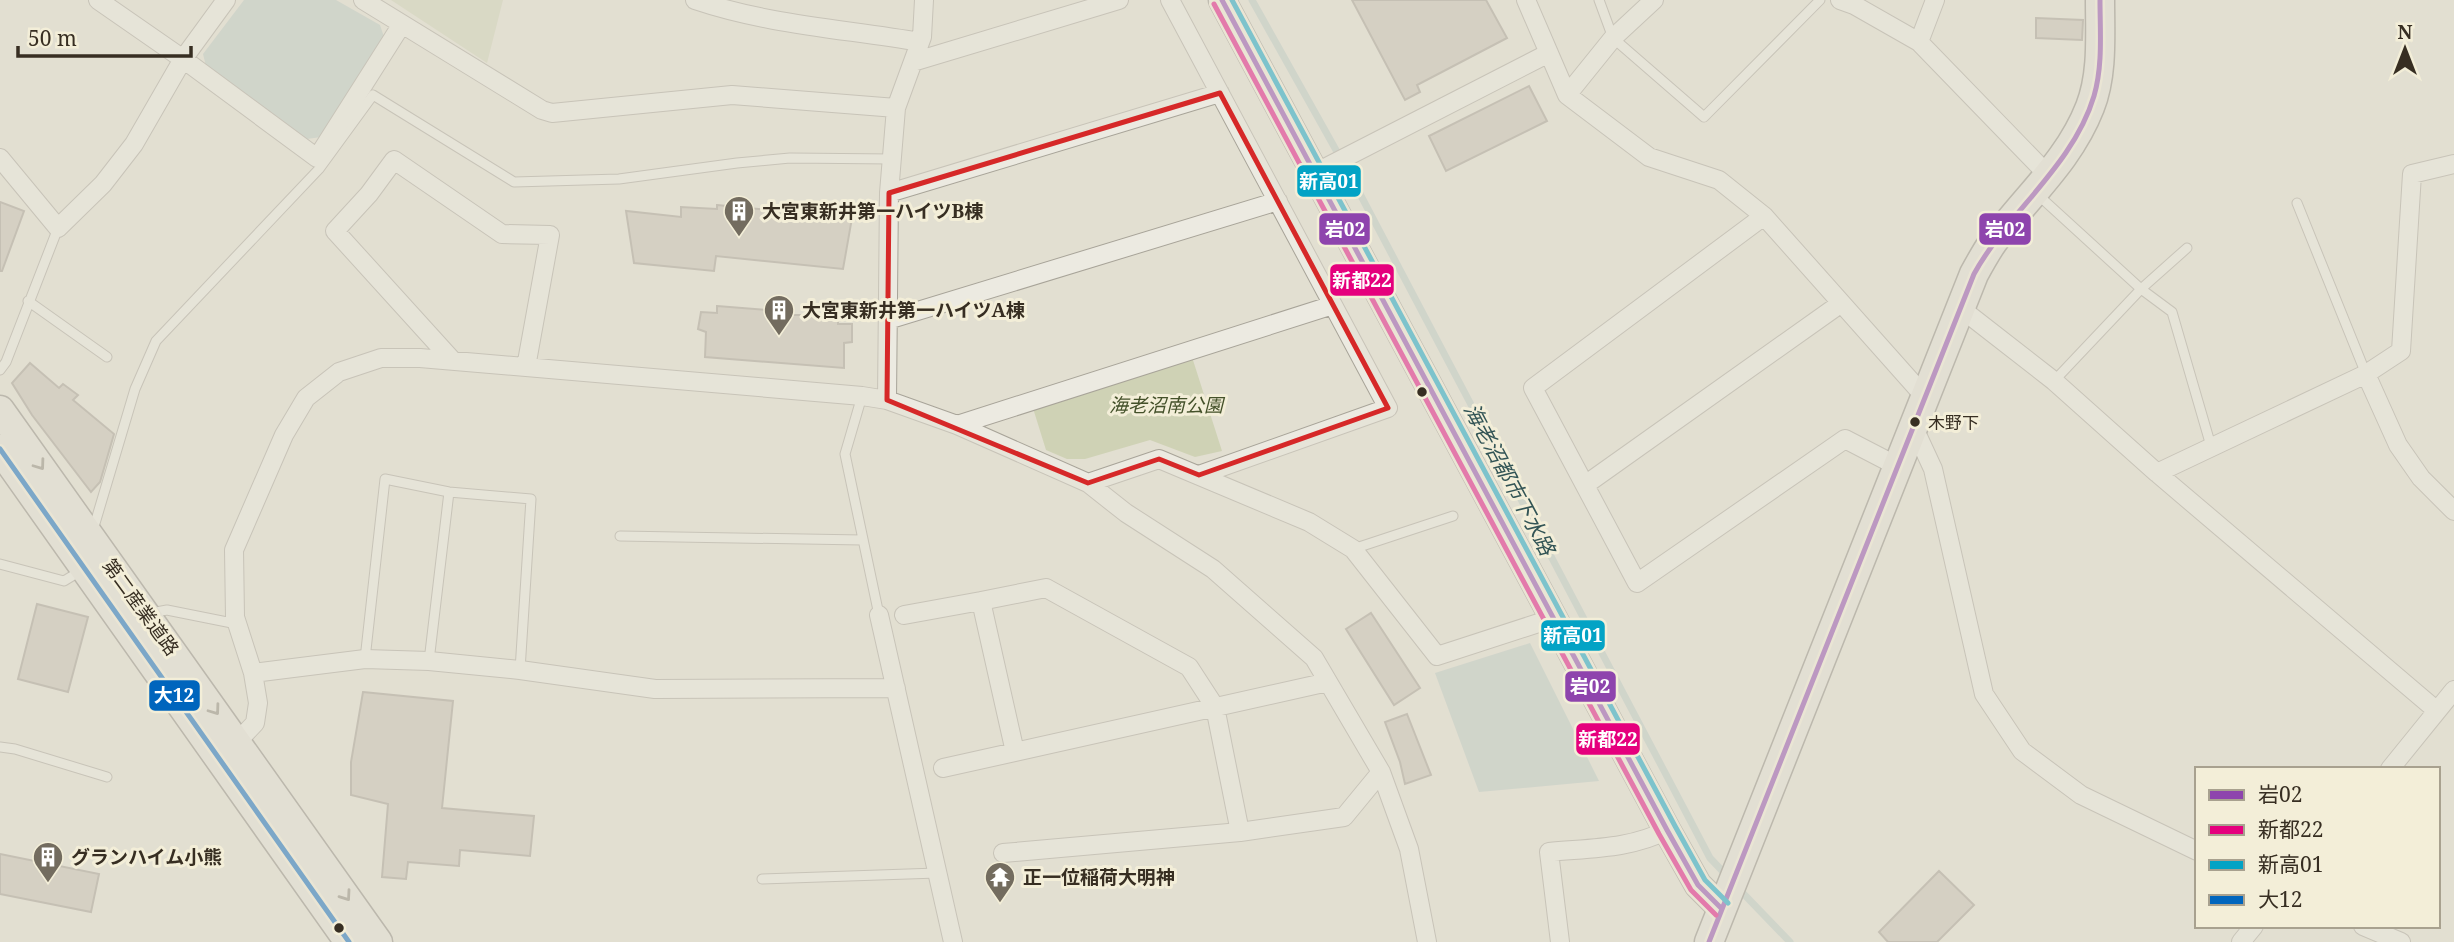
<svg xmlns="http://www.w3.org/2000/svg" width="2454" height="942" font-family="'Noto Serif','Noto Sans JP',serif">
<style>
.green{fill:#cfd2b5}
.water{fill:#bbc9c2}
.lines{fill:none;stroke-linecap:round;stroke-linejoin:round}
.stream{stroke:#bbc9c2;stroke-width:7}
.building{fill:#c6bfb2;stroke:#a39c90;stroke-width:2}
.lane-casing{stroke:#a8a499;stroke-width:11}
.street-casing{stroke:#a8a499;stroke-width:20}
.secondary-casing{stroke:#98948a;stroke-width:29}
.primary-casing{stroke:#8e8a80;stroke-width:31}
.lane{stroke:#eceae1;stroke-width:9}
.street{stroke:#eceae1;stroke-width:18}
.secondary{stroke:#eceae1;stroke-width:26}
.primary{stroke:#e3e0d4;stroke-width:28}
.bus-1-casing{stroke:#f3eed8;stroke-width:10}
.bus-2-casing{stroke:#f3eed8;stroke-width:10}
.bus-3-casing{stroke:#f3eed8;stroke-width:10}
.bus-4-casing{stroke:#f3eed8;stroke-width:10}
.bus-1{stroke:#8e44ad;stroke-width:5}
.bus-2{stroke:#e5007d;stroke-width:5}
.bus-3{stroke:#03a3c5;stroke-width:5}
.bus-4{stroke:#0065bd;stroke-width:5}
.oneway{stroke:#8d877b}
.marked{fill:none;stroke:#d62828;stroke-width:5;stroke-linejoin:round}
.bus-dot{fill:#372e22;stroke:#f3eed8;stroke-width:2.5}
.labels{text-anchor:middle;dominant-baseline:central;stroke-width:6;stroke-linejoin:round;paint-order:stroke}
.bus-label{font-size:17px;fill:#372e22;stroke:#f3eed8;text-anchor:start}
.poi-label{font-size:19px;font-weight:bold;fill:#372e22;stroke:#f3eed8;text-anchor:start}
.park-label{font-size:19px;font-style:italic;fill:#44512a;stroke:#f3eed8}
.street-label{font-size:19px;fill:#372e22;stroke:#f3eed8}
.water-label{font-size:21px;font-style:italic;fill:#325455;stroke:#f3eed8}
.line-badge{stroke:#f3eed8;stroke-width:2.5}
.badge-label{font-size:19px;text-anchor:middle;font-weight:bold;fill:#fff}
</style>
<rect width="100%" height="100%" fill="#e2dfd1"/>
<path class="green" d="M391,0h112l-16,63z
M1192,357l30,94 -27,6 -45,-17 -65,19h-18l-21,-9 -14,-45z"/>
<path class="water" d="M244,0h92l44,25 4,12 -63,100 -14,2 -101,-73 -3,-12z
M1530,643l69,138 -120,11 -44,-119z"/>
<g class="lines">
<path class="stream" d="M1252,0l98,175 360,683 19,20
M1737,887l53,55"/>
</g>
<path class="building" d="M1352,0h134l21,38 -90,47 3,7 -15,8z
M2036,18l47,2 -1,20 -46,-2z
M1529,86l18,35 -101,50 -17,-35z
M0,202l24,9 -22,60h-2z
M717,205l135,13 -9,51 -127,-13 -2,15 -80,-8 -8,-52 55,6v-10l36,2z
M717,306l73,6v3h48v9h14v18l-8,1v25l-139,-11 1,-25 -8,-3 3,-17 16,1z
M30,363l29,25 4,-4 15,11 -5,5 41,34 -14,48 -9,10 -59,-77 -20,-32z
M37,604l51,13 -20,75 -50,-13z
M1371,613l49,75 -26,17 -48,-76z
M363,692l90,9 -11,107 92,8 -4,40 -70,-6 -1,16 -51,-4 -2,17 -24,-2 6,-73 -37,-9v-33z
M1407,714l24,61 -26,9 -5,-22 -15,-40z
M0,854l99,20 -8,38 -91,-18z
M1939,871l35,34 -37,37h-49l-9,-10z"/>
<g class="lines">
<g class="lane-casing">
<path id="lane" d="M1599,0l14,38 91,79 116,-117
M2037,194l104,95 31,23 39,134
M2297,203l69,171
M28,301l79,56
M0,370l6,-8 52,-134
M2054,381l87,-92 46,-41
M862,396l-17,58 34,161
M93,530l42,-141 21,-48 163,-172 54,-74 141,87 105,-3 118,-16 53,-5 102,1
M620,536l242,4
M1353,549l100,-33
M0,564l64,17 18,-11
M151,613l16,-3 70,14
M365,659l20,-180 64,13 82,7 -11,171
M429,661l20,-169
M0,747l15,2 92,28
M762,879l175,-6"/>
</g>
<g class="street-casing">
<path id="street" d="M98,0l85,59 134,99 85,-134
M363,0l179,110 10,3 180,-18 164,13
M695,0c74,25 150,29 225,42
M1170,0l218,408 -189,67
M1526,0l41,95 82,62 70,23 45,36 161,181
M1840,0l14,5 65,37 130,134
M1919,42l16,-42
M913,62l206,-62
M1567,95l46,-57 41,-38
M0,158l58,70 45,-44 31,-40 49,-85 43,-59
M1315,173l234,-120
M889,193l331,-100
M1764,216l-231,172 104,195 208,-144 54,28
M1959,307l95,74 103,92 279,237
M888,320l390,-119
M453,361l-118,-130 34,-37 25,-34 108,74 48,1 -24,132
M2366,374l32,71 23,33 33,33
M887,400l2,-207 7,-85 26,-71 2,-37
M957,425l376,-120
M1914,428l19,41 51,225 38,57 59,44 116,56
M2157,473l209,-99 35,-23 11,-177 42,-10
M1088,483l71,-24 150,63 44,27 84,107 117,-38
M1585,485l255,-181
M981,601l65,-13 143,79 26,40 25,125
M879,615l74,327
M904,615l77,-14 34,151 -72,16
M253,673l112,-14 64,2 91,9 135,19 241,-1
M238,741l17,-18 3,-20 -5,-30 -18,-56 -1,-67 50,-115 22,-37 33,-26 42,-14h39l442,38 25,4 70,25 131,58 38,30 87,56 101,89 67,114 28,77 18,93
M1015,752l313,-70
M2390,769l64,-79
M1003,853l237,-21 104,-15 37,-45
M2363,926l38,16
M1560,942l-11,-90c40,-4 82,-3 118,-22
M2241,942l13,-16"/>
</g>
<g class="secondary-casing">
<path id="secondary" d="M1222,0l445,830 31,55 24,24"/>
</g>
<g class="primary-casing">
<path id="primary" d="M0,410l378,532
M0,449l349,493
M1709,942l265,-668c6,-11 12,-22 19,-32 34,-46 76,-81 97,-135 13,-33 10,-72 10,-107"/>
</g>
<use href="#lane" class="lane"/>
<use href="#street" class="street"/>
<use href="#secondary" class="secondary"/>
<use href="#primary" class="primary"/>
<g class="bus-1-casing">
<path id="bus-1" d="M1222,0l445,830 31,55 24,24
M1709,942l265,-668c34,-62 99,-108 120,-178 9,-31 6,-64 6,-96"/>
</g>
<g class="bus-2-casing">
<path id="bus-2" d="M1214,4l445,830 32,56 25,25"/>
</g>
<g class="bus-3-casing">
<path id="bus-3" d="M1232,0l443,826 30,54 23,23"/>
</g>
<g class="bus-4-casing">
<path id="bus-4" d="M0,449l349,493"/>
</g>
<use href="#bus-1" class="bus-1"/>
<use href="#bus-2" class="bus-2"/>
<use href="#bus-3" class="bus-3"/>
<use href="#bus-4" class="bus-4"/>
</g>
<defs><path id="oneway-chevron" d="M-2-3.5L2.5 0L-2 3.5" fill="none" stroke-width="1.6" stroke-linecap="round" stroke-linejoin="round" transform="scale(1.75)"/></defs>
<g class="oneway">
<use href="#oneway-chevron" transform="translate(40 465) rotate(54)"/>
<use href="#oneway-chevron" transform="translate(215 710) rotate(54)"/>
<use href="#oneway-chevron" transform="translate(346 896) rotate(55)"/>
</g>
<path d="M0 0H2454V942H0ZM1220,93l168,315 -189,67 -40,-16 -71,24 -201,-83 2,-207z" fill="#e2dfd1" fill-opacity=".55" fill-rule="evenodd"/>
<path class="marked" d="M1220,93l168,315 -189,67 -40,-16 -71,24 -201,-83 2,-207z"/>
<defs>
<g id="building-pin" transform="scale(1.575)"><path d="M0 17L-7.5 6A9.5 9.5 0 1 1 7.5 6Z" fill="#736c5f" stroke="#f3eed8"/><path d="M-4-6H4V6H1V3H-1V6H-4ZM-2.5-4.3h1.7v1.8h-1.7ZM.8-4.3h1.7v1.8H.8ZM-2.5-1h1.7V.8h-1.7ZM.8-1h1.7V.8H.8Z" fill="#fff"/></g>
<g id="temple-pin" transform="scale(1.575)"><path d="M0 17L-7.5 6A9.5 9.5 0 1 1 7.5 6Z" fill="#736c5f" stroke="#f3eed8"/><path d="M0-6L5-2H3V0L6.5 2.5H4V6H1.5V3h-3V6H-4V2.5H-6.5L-3 0V-2H-5Z" fill="#fff"/></g>
</defs>
<g fill-rule="evenodd">
<use href="#building-pin" x="739" y="211"/>
<use href="#building-pin" x="779" y="310"/>
<use href="#building-pin" x="48" y="857"/>
<use href="#temple-pin" x="1000" y="877"/>
</g>
<g class="bus-dot">
<circle cx="1422" cy="392" r="6"/>
<circle cx="1915" cy="422" r="6"/>
<circle cx="339" cy="928" r="6"/>
</g>
<g class="labels">
<g class="bus-label">
<text x="1928" y="422">木野下</text>
</g>
<g class="poi-label">
<text x="762" y="211">大宮東新井第一ハイツB棟</text>
<text x="802" y="310">大宮東新井第一ハイツA棟</text>
<text x="71" y="857">グランハイム小熊</text>
<text x="1023" y="877">正一位稲荷大明神</text>
</g>
<g class="park-label">
<text x="1166" y="405">海老沼南公園</text>
</g>
<g class="street-label">
<text transform="translate(141 607) rotate(54)">第二産業道路</text>
</g>
<g class="water-label">
<text transform="translate(1510 479) rotate(62)">海老沼都市下水路</text>
</g>
</g>
<g class="line-badge">
<rect x="1296" y="164" width="66" height="34" rx="7" fill="#03a3c5"/>
<rect x="1318" y="212" width="53" height="34" rx="7" fill="#8e44ad"/>
<rect x="1978" y="212" width="54" height="34" rx="7" fill="#8e44ad"/>
<rect x="1329" y="263" width="66" height="34" rx="7" fill="#e5007d"/>
<rect x="1540" y="619" width="66" height="33" rx="7" fill="#03a3c5"/>
<rect x="1564" y="670" width="53" height="33" rx="7" fill="#8e44ad"/>
<rect x="148" y="679" width="53" height="33" rx="7" fill="#0065bd"/>
<rect x="1575" y="722" width="66" height="34" rx="7" fill="#e5007d"/>
</g>
<g class="badge-label">
<text x="1329" y="188">新高01</text>
<text x="1345" y="236">岩02</text>
<text x="2005" y="236">岩02</text>
<text x="1362" y="287">新都22</text>
<text x="1573" y="642">新高01</text>
<text x="1590" y="693">岩02</text>
<text x="174" y="702">大12</text>
<text x="1608" y="746">新都22</text>
</g>
<rect x="2195" y="767" width="245" height="161" fill="#f3eed8" stroke="#a8a18f" stroke-width="2"/>
<rect x="2209" y="790" width="35" height="10" fill="#8e44ad" stroke="#a8a18f" stroke-width="2"/>
<text x="2258" y="802" font-size="21" fill="#372e22">岩02</text>
<rect x="2209" y="825" width="35" height="10" fill="#e5007d" stroke="#a8a18f" stroke-width="2"/>
<text x="2258" y="837" font-size="21" fill="#372e22">新都22</text>
<rect x="2209" y="860" width="35" height="10" fill="#03a3c5" stroke="#a8a18f" stroke-width="2"/>
<text x="2258" y="872" font-size="21" fill="#372e22">新高01</text>
<rect x="2209" y="895" width="35" height="10" fill="#0065bd" stroke="#a8a18f" stroke-width="2"/>
<text x="2258" y="907" font-size="21" fill="#372e22">大12</text>
<g transform="translate(2405 49)" stroke="#f3eed8" stroke-width="5" paint-order="stroke">
<path d="M0-5L12 26L0 18L-12 26Z" fill="#372e22"/>
<text y="-10" font-size="19" font-weight="bold" text-anchor="middle" fill="#372e22">N</text>
</g>
<path d="M18 46v10h173v-10" fill="none" stroke="#372e22" stroke-width="3.5"/>
<text x="28" y="46" font-size="21" fill="#372e22" stroke="#f3eed8" stroke-width="5" paint-order="stroke">50 m</text>
</svg>
